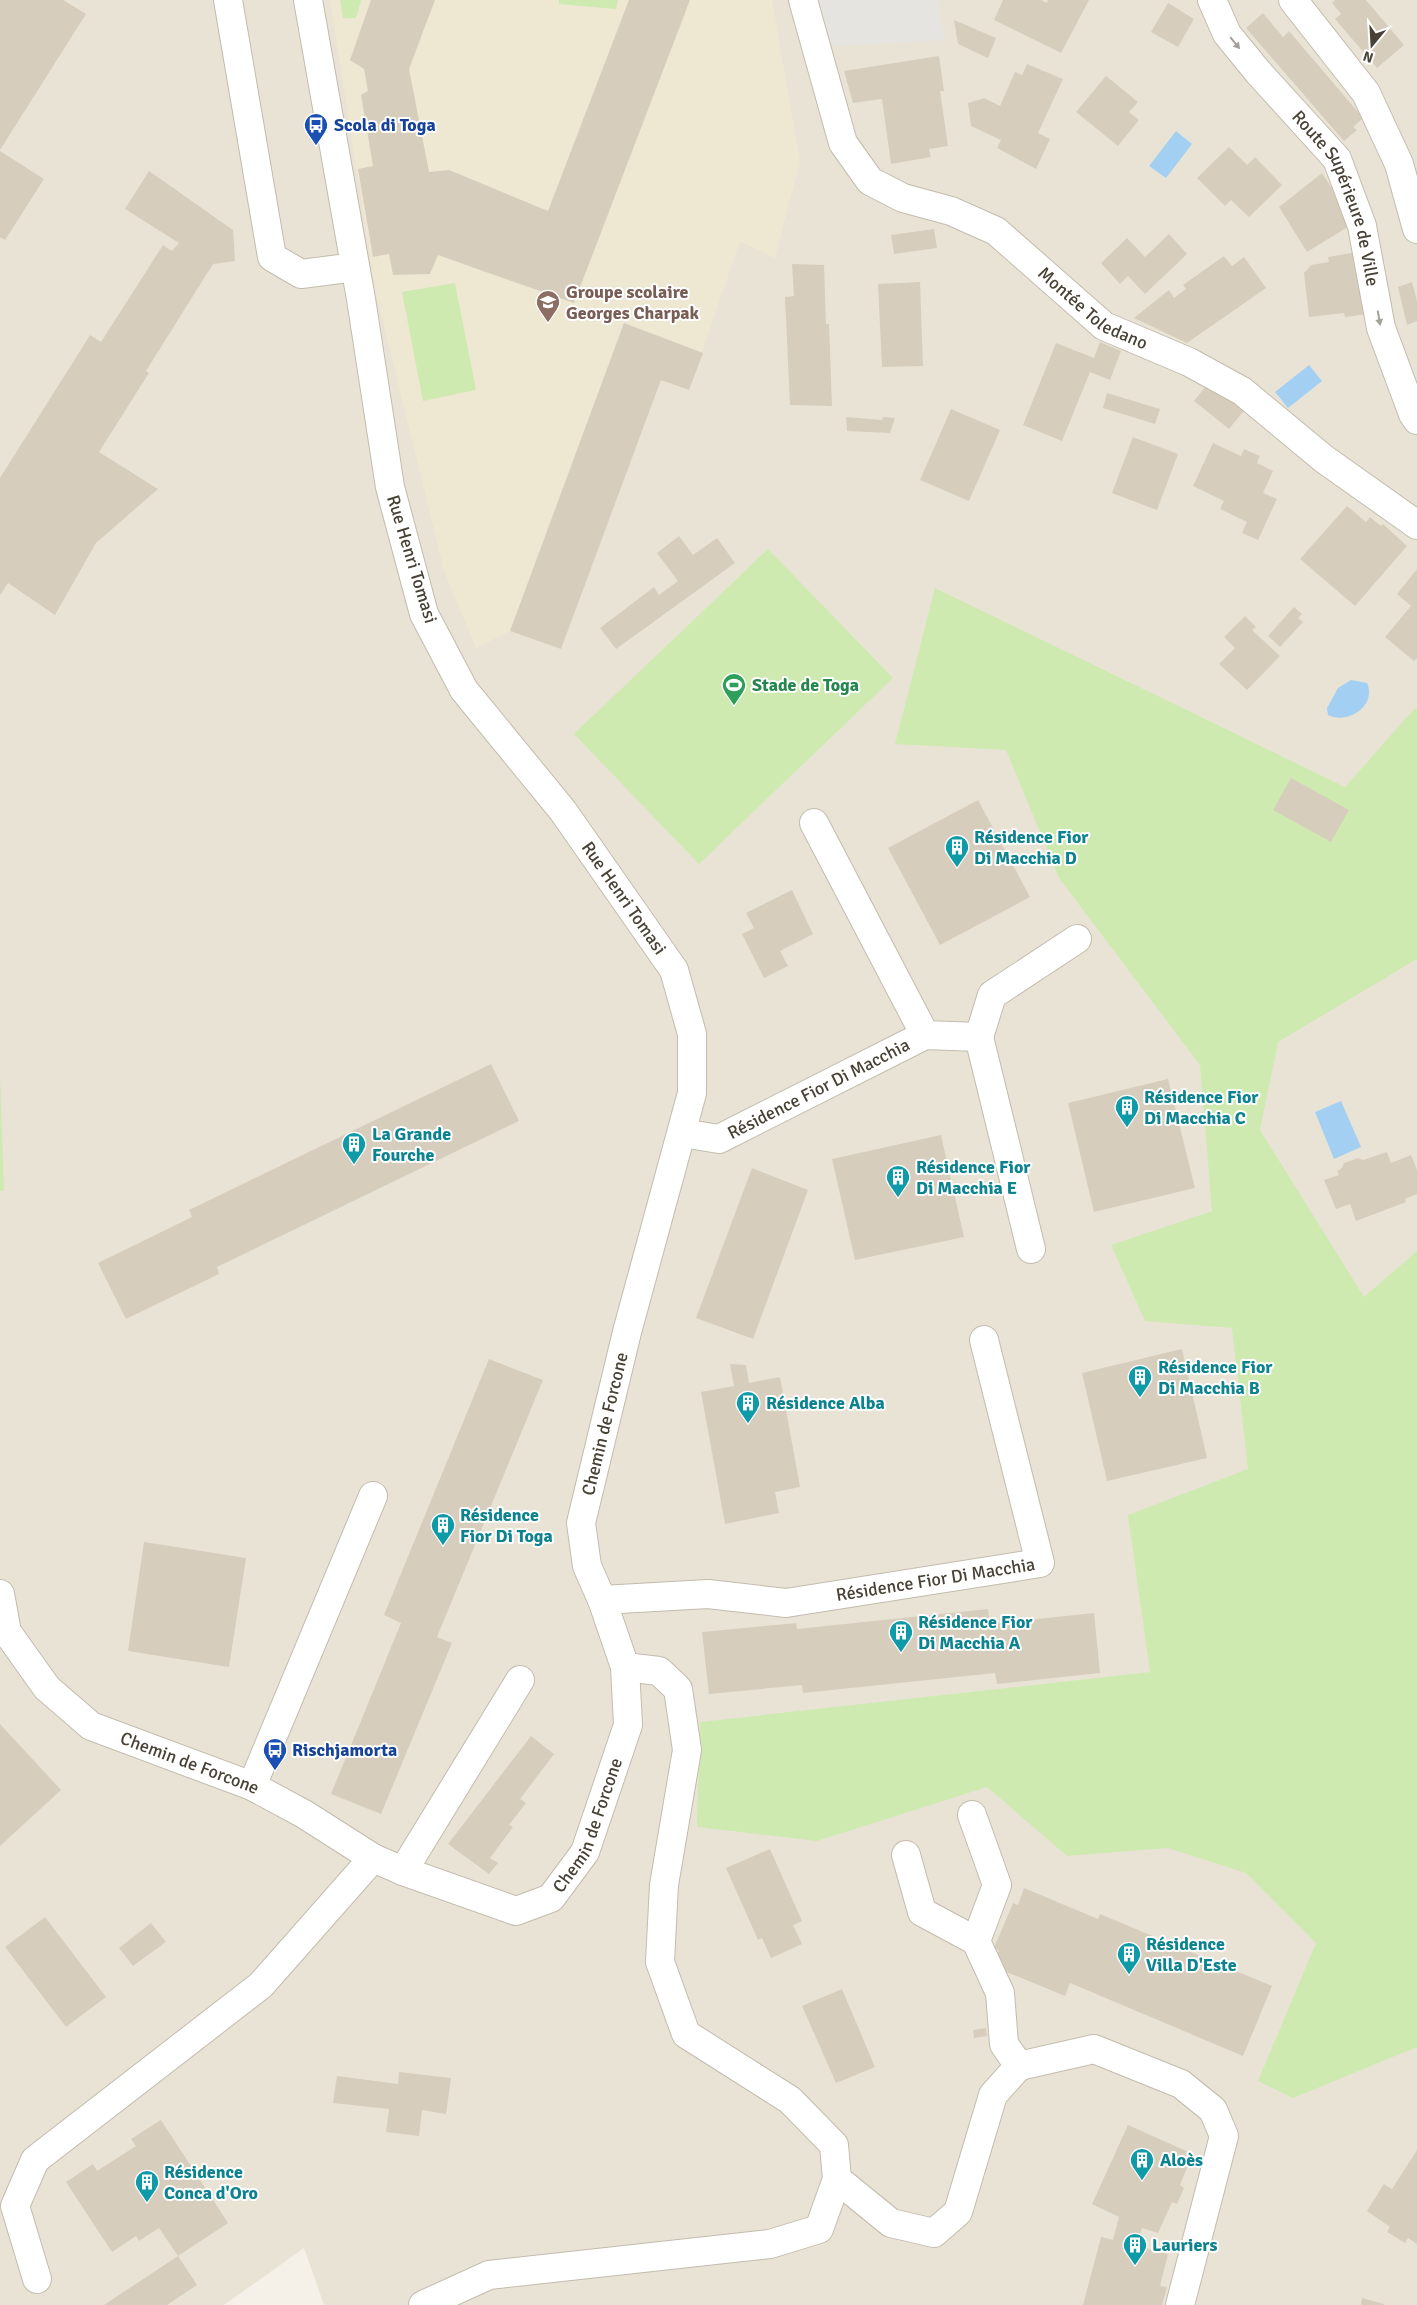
<svg xmlns="http://www.w3.org/2000/svg" width="1417" height="2305" font-family="Signika,sans-serif">
<style>
.residential{fill:#e9e3d6}
.education{fill:#eee7d2}
.green{fill:#ceeab0}
.parking{fill:#e6e4e0}
.water{fill:#a3d0f2}
.building{fill:#d7cdbd}
.lines{fill:none;stroke-linecap:round;stroke-linejoin:round}
.minor-casing{stroke:#c3bcad;stroke-width:30}
.minor{stroke:#fff;stroke-width:28}
.oneway{fill:#a4a09a}
.labels{text-anchor:middle;dominant-baseline:central;stroke-width:4;stroke-linejoin:round;paint-order:stroke}
.transit-label{font-size:18px;font-weight:bold;fill:#164399;stroke:#fff;text-anchor:start}
.street-label{font-size:18px;fill:#484236;stroke:#fff}
.education-label{font-size:18px;font-weight:bold;fill:#785e54;stroke:#fff;text-anchor:start}
.leisure-label{font-size:18px;font-weight:bold;fill:#27864d;stroke:#fff;text-anchor:start}
.culture-label{font-size:18px;font-weight:bold;fill:#0d838f;stroke:#fff;text-anchor:start}
</style>
<rect width="100%" height="100%" fill="#f5f1e8"/>
<path class="residential" d="M0,0h1417v2305h-1093l-20,-57 -80,57h-224z"/>
<path class="education" d="M330,0h442l28,162 -25,96 -35,-17 -51,149 -28,-10 -100,269 -51,-18 -34,17 -32,-77 -68,-278z"/>
<path class="green" d="M340,0h21l-5,18h-13z
M559,0h59l-2,9 -57,-5z
M455,283l21,107 -53,11 -21,-109z
M768,549l125,129 -194,186 -125,-130z
M935,588l410,199 70,-79 2,2v249l-139,83 -18,88 104,167 53,-46v796l-124,51 -35,-17 58,-138 -70,-70 -78,-25 -101,8 -80,-69 -170,54 -120,-14 3,-105 450,-50 -22,-157 120,-46 -16,-141 -87,-7 -34,-76 101,-34 -12,-146 -141,-187 -53,-128 -111,-6z
M0,1074l4,117h-4z"/>
<path class="parking" d="M813,0h124l8,40 -114,6z"/>
<path class="water" d="M1176,131l16,13 -26,34 -17,-12z
M1309,365l13,16 -34,27 -13,-16z
M1351,680l16,3c10,22 -18,42 -39,32l-1,-7 11,-20z
M1341,1101l20,46 -27,12 -19,-47z"/>
<path class="building" d="M0,0h63l23,14 -86,136z
M371,0h64l-26,69 20,103 20,-2 99,41 81,-211h61l-116,303 -136,-48 -8,19 -37,1 -4,-21 -16,3 -15,-88 15,-3 -12,-71 7,-4 -4,-22 -14,-9z
M1003,0h38l6,3 1,-3h41l-28,53 -67,-33z
M1335,0h31l38,45 -27,23 -42,-49 6,-5 -9,-11z
M1168,3l26,16 -16,28 -27,-15z
M1263,13l20,24 6,-6 74,87 -10,9 4,3 -13,11 -98,-113z
M954,20l42,18 -8,20 -30,-14z
M939,56l5,35h-4l8,55 -19,3 2,8 -40,7 -9,-65 -29,4 -9,-32z
M1027,64l36,15 -25,54 12,6 -14,30 -39,-21 4,-8 -30,-14 -3,-23 16,-5 16,8 15,-34 7,3z
M1106,76l32,26 -9,10 10,8 -21,26 -42,-34z
M1229,147l18,18 8,-8 27,28 -33,32 -18,-17 -6,6 -28,-28z
M0,151l44,28 -39,61 -5,-3z
M149,171l84,59 2,31 -22,3 -67,107 3,2 -50,79 59,37 -62,54 -41,72 -47,-32 -8,12v-117l90,-143 11,7 62,-97 9,6 7,-8 -54,-34z
M1322,173l32,50 -47,29 -28,-45z
M934,229l3,19 -43,6 -3,-19z
M1169,234l18,20 -42,40 -17,-18 -8,8 -19,-21 26,-25 18,19z
M1362,251l6,63 -23,3 -1,-4 -35,4 -5,-44 7,-8 18,-3 -1,-5z
M1224,256l8,10 12,-9 22,31 -79,55 -53,-25 35,-28 5,8 12,-9 -3,-4z
M792,264l32,1 2,59h3l3,82 -42,-1 -5,-108 9,-1z
M920,282l3,84 -41,1 -4,-83z
M1412,282l5,19v20l-10,4 -9,-38z
M624,323l79,30 -14,37 -28,-10 -100,269 -51,-18z
M1100,342l21,9 -11,29 -20,-8 -28,69 -39,-16 33,-82 38,15z
M1210,381l36,27 -17,21 -35,-28z
M1107,393l53,16 -5,15 -52,-16z
M951,409l49,21 -31,71 -49,-21z
M846,417l36,3 1,-3 12,1 -5,15 -43,-2z
M1133,437l45,17 -21,56 -45,-17z
M1213,443l28,13 3,-7 16,7 -3,7 16,8 -10,22 14,6 -19,41 -16,-7 5,-11 -27,-13 4,-8 -31,-15z
M1347,506l19,16 4,-5 11,9 2,-2 24,22 -52,60 -55,-47z
M679,536l14,19 24,-17 18,25 -119,86 -16,-21 54,-41 5,8 19,-14 -21,-28z
M1417,569v89l-3,3 -29,-24 26,-31 -14,-12z
M1294,607l8,7 -4,4 5,4 -23,25 -12,-11z
M1245,616l11,11 -4,3 28,26 -33,34 -28,-26 16,-16 -11,-11z
M1291,778l58,32 -18,32 -58,-32z
M978,800l52,97 -90,48 -52,-97z
M792,890l21,44 -33,17 8,15 -24,12 -22,-44 12,-6 -8,-15z
M491,1064l28,57 -302,146 2,7 -93,45 -28,-56 94,-46 -3,-7z
M1168,1079l27,109 -101,24 -26,-109z
M941,1135l23,102 -109,23 -23,-101z
M1387,1152l4,11 20,-8 6,15v24l-12,5 1,3 -50,19 -6,-17 -14,5 -12,-29 15,-5 -2,-4 4,-2 3,-6 14,-5 5,2z
M752,1168l56,22 -55,149 -57,-21z
M1182,1349l25,109 -100,23 -25,-108z
M489,1359l54,21 -106,257 15,6 -71,171 -50,-20 70,-171 -17,-8z
M730,1364l16,1 3,18 31,-6 20,110 -25,5 4,21 -54,11 -24,-132 33,-6z
M144,1542l102,16 -17,109 -101,-16z
M988,1609l2,15 104,-11 6,60 -103,11 -2,-11 -192,20 -1,-8 -93,9 -7,-62 94,-9 1,6z
M0,1724l61,66 -61,56z
M531,1736l23,18 -34,45 6,4 -17,22 4,2 -23,31 8,5 -9,11 -41,-30z
M770,1849l32,72 -9,4 9,19 -31,14 -9,-20 -4,2 -32,-72z
M1024,1888l74,31 2,-5 172,72 -29,70 -173,-73 -5,13 -73,-30 7,-16 -5,-2 19,-45 5,2z
M45,1917l61,80 -40,30 -61,-80z
M151,1923l15,19 -33,24 -14,-18z
M842,1989l33,78 -39,16 -34,-77z
M986,2028l1,8 -13,2 -1,-8z
M399,2072l52,6 -5,36 -24,-4 -3,26 -33,-4 3,-23 -56,-6 4,-27 61,8z
M161,2120l67,103 -50,33 -19,-28 -20,13 -3,-5 -24,16 -46,-70 27,-18 4,7 39,-25 -5,-7z
M1128,2125l65,29 -13,31 4,3 -7,16 -5,-2 -14,31 -16,-5 -5,18 31,8 -8,32 7,1 -5,18h-79l18,-68 12,3 6,-23 -27,-13z
M1417,2150v94l-9,-6 -3,5 -18,-11 3,-5 -23,-16 17,-27 8,5z
M178,2256l19,29 -30,20h-63z
M1362,2298l22,6v1h-23z"/>
<g class="lines">
<g class="minor-casing">
<g id="minor">
<path d="M228,0l44,257 29,17 54,-7"/>
<path id="s1" d="M803,0l40,143 27,38 33,17 48,13 45,20 108,95 85,36 53,29 82,68 93,66"/>
<path id="s2" d="M1212,0l15,34 31,38 79,87 25,67 19,102 32,86 4,6"/>
<path d="M1293,0l73,93 33,71 18,65"/>
<path d="M814,823l111,212"/>
<path d="M979,1037l52,212"/>
<path id="s3" d="M682,1133l37,6 206,-104 54,2 13,-42 85,-56"/>
<path id="s4" d="M0,1594l7,38 40,56 44,38 161,60 52,28 69,44 30,13 113,40 35,-13 34,-46 43,-127 -3,-58 -23,-67 -15,-34 -6,-43 46,-191 65,-239v-59l-18,-64 -111,-159 -99,-121 -40,-76 -34,-127 -29,-188 -53,-299"/>
<path id="s5" d="M602,1600l106,-6 78,9 254,-40 -56,-223"/>
<path d="M252,1786l121,-290"/>
<path d="M972,1815l25,70 -21,56 24,52 4,51 15,22"/>
<path d="M906,1855l16,57 54,29"/>
<path d="M403,1871l117,-191"/>
<path d="M1019,2066l75,-17 87,35 32,26 11,26 -44,169"/>
<path d="M837,2179l54,44 43,10 24,-21 35,-117 26,-29"/>
<path d="M37,2279l-22,-73 20,-46 226,-175 112,-127"/>
<path d="M423,2305l66,-30 281,-31 49,-15 18,-50 -3,-34 -44,-45 -104,-66 -26,-72 4,-77 23,-135 -9,-61 -19,-18 -34,-4"/>
</g>
</g>
<use href="#minor" class="minor"/>
</g>
<defs><path id="oneway-solid" d="M-6-.8H1V-3.2L6.5 0L1 3.2V.8H-6Z" transform="scale(1.25)"/></defs>
<g class="oneway">
<use href="#oneway-solid" transform="translate(1235 43) rotate(51)"/>
<use href="#oneway-solid" transform="translate(1379 318) rotate(80)"/>
</g>
<defs>
<g id="bus-pin" transform="scale(1.25)"><path d="M0 17L-7.5 6A9.5 9.5 0 1 1 7.5 6Z" fill="#1a4fb4" stroke="#fff"/><path d="M-5-6H5V4H4V6H2V4H-2V6H-4V4H-5ZM-3.5-4V0h7V-4ZM-3.5 1.2v1.5H-2V1.2ZM2 1.2v1.5H3.5V1.2Z" fill="#fff"/></g>
<g id="school-pin" transform="scale(1.25)"><path d="M0 17L-7.5 6A9.5 9.5 0 1 1 7.5 6Z" fill="#8d6e63" stroke="#fff"/><path d="M0-5L7-2L0 1L-7-2ZM-4 1L0 2.5L4 1V4Q0 6-4 4Z" fill="#fff"/></g>
<g id="stadium-pin" transform="scale(1.25)"><path d="M0 17L-7.5 6A9.5 9.5 0 1 1 7.5 6Z" fill="#2e9e5b" stroke="#fff"/><path d="M0-5a6.5 5 0 1 0 0 10a6.5 5 0 1 0 0-10ZM-3.5-1.8h7v3.6h-7Z" fill="#fff"/></g>
<g id="building-pin" transform="scale(1.25)"><path d="M0 17L-7.5 6A9.5 9.5 0 1 1 7.5 6Z" fill="#0f9aa8" stroke="#fff"/><path d="M-4-6H4V6H1V3H-1V6H-4ZM-2.5-4.3h1.7v1.8h-1.7ZM.8-4.3h1.7v1.8H.8ZM-2.5-1h1.7V.8h-1.7ZM.8-1h1.7V.8H.8Z" fill="#fff"/></g>
</defs>
<g fill-rule="evenodd">
<use href="#bus-pin" x="316" y="125"/>
<use href="#school-pin" x="548" y="302"/>
<use href="#stadium-pin" x="734" y="685"/>
<use href="#building-pin" x="957" y="847"/>
<use href="#building-pin" x="1127" y="1107"/>
<use href="#building-pin" x="354" y="1144"/>
<use href="#building-pin" x="898" y="1177"/>
<use href="#building-pin" x="1140" y="1377"/>
<use href="#building-pin" x="748" y="1403"/>
<use href="#building-pin" x="443" y="1525"/>
<use href="#building-pin" x="901" y="1632"/>
<use href="#bus-pin" x="275" y="1750"/>
<use href="#building-pin" x="1129" y="1954"/>
<use href="#building-pin" x="1142" y="2160"/>
<use href="#building-pin" x="147" y="2182"/>
<use href="#building-pin" x="1135" y="2245"/>
</g>
<g class="labels">
<g class="transit-label">
<text x="334" y="125">Scola di Toga</text>
<text x="292" y="1750">Rischjamorta</text>
</g>
<g class="street-label">
<text stroke="none"><textPath href="#s2" startOffset="239">Route Supérieure de Ville</textPath></text>
<text stroke="none"><textPath href="#s1" startOffset="456">Montée Toledano</textPath></text>
<text transform="translate(412 559) rotate(73)">Rue Henri Tomasi</text>
<text transform="translate(624 898) rotate(55)">Rue Henri Tomasi</text>
<text stroke="none"><textPath href="#s3" startOffset="149">Résidence Fior Di Macchia</textPath></text>
<text stroke="none"><textPath href="#s4" startOffset="1171">Chemin de Forcone</textPath></text>
<text stroke="none"><textPath href="#s5" startOffset="336">Résidence Fior Di Macchia</textPath></text>
<text stroke="none"><textPath href="#s4" startOffset="271">Chemin de Forcone</textPath></text>
<text stroke="none"><textPath href="#s4" startOffset="751">Chemin de Forcone</textPath></text>
</g>
<g class="education-label">
<text x="566" y="292">Groupe scolaire<tspan x="566" dy="21">Georges Charpak</tspan></text>
</g>
<g class="leisure-label">
<text x="752" y="685">Stade de Toga</text>
</g>
<g class="culture-label">
<text x="974" y="837">Résidence Fior<tspan x="974" dy="21">Di Macchia D</tspan></text>
<text x="1144" y="1097">Résidence Fior<tspan x="1144" dy="21">Di Macchia C</tspan></text>
<text x="372" y="1134">La Grande<tspan x="372" dy="21">Fourche</tspan></text>
<text x="916" y="1167">Résidence Fior<tspan x="916" dy="21">Di Macchia E</tspan></text>
<text x="1158" y="1367">Résidence Fior<tspan x="1158" dy="21">Di Macchia B</tspan></text>
<text x="766" y="1403">Résidence Alba</text>
<text x="460" y="1515">Résidence<tspan x="460" dy="21">Fior Di Toga</tspan></text>
<text x="918" y="1622">Résidence Fior<tspan x="918" dy="21">Di Macchia A</tspan></text>
<text x="1146" y="1944">Résidence<tspan x="1146" dy="21">Villa D'Este</tspan></text>
<text x="1160" y="2160">Aloès</text>
<text x="164" y="2172">Résidence<tspan x="164" dy="21">Conca d'Oro</tspan></text>
<text x="1152" y="2245">Lauriers</text>
</g>
</g>
<g transform="translate(1372 45) rotate(198)" stroke="#ffffff" stroke-width="4" paint-order="stroke">
<path d="M0-4L9 19L0 12L-9 19Z" fill="#484236"/>
<text y="-8" font-size="14" font-weight="bold" text-anchor="middle" fill="#484236">N</text>
</g>
</svg>
